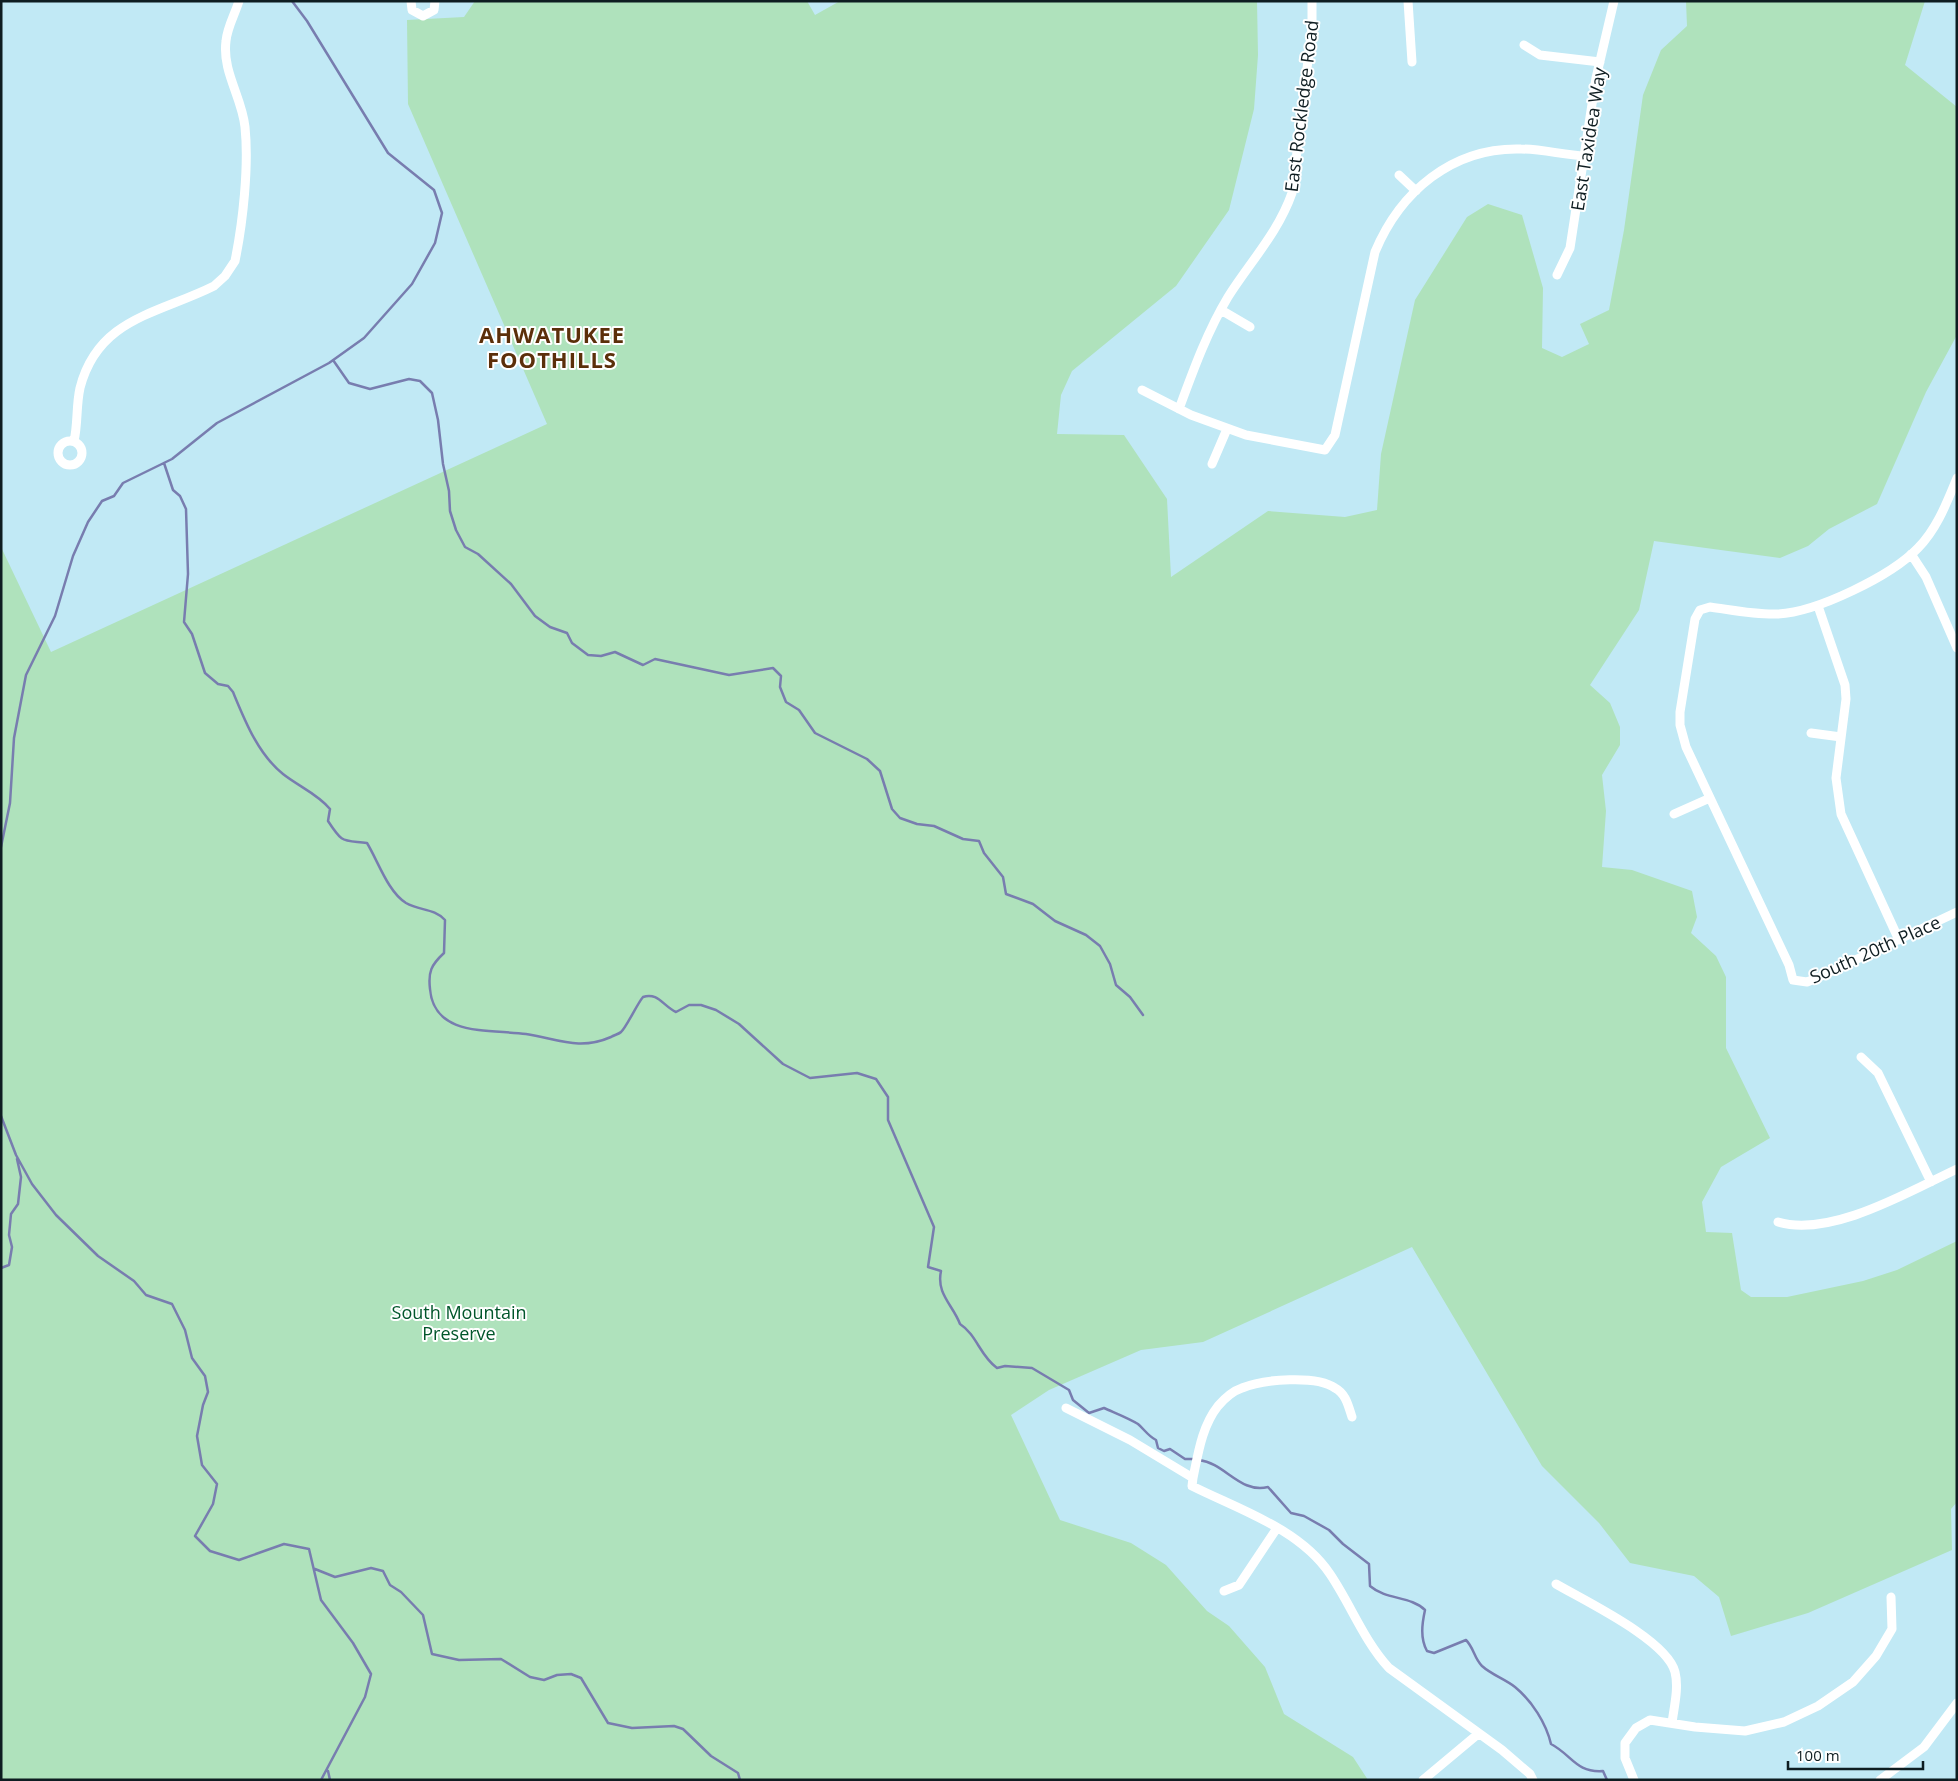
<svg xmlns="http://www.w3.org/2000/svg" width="1958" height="1781" font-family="'Open Sans',sans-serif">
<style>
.green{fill:#afe2bc}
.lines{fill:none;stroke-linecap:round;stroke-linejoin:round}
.stream{stroke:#787daf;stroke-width:2.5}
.minor{stroke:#fff;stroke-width:9}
.labels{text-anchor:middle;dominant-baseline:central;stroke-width:4;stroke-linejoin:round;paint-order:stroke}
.street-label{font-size:18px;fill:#0e1d21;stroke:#fff}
.park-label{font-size:18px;fill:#00562a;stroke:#fff}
.district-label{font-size:22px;font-weight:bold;letter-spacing:1px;fill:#5b2f0a;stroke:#fff}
</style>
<rect width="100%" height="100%" fill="#c1e9f5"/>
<path class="green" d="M475,1h332l8,14 25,-14h417l1,54 -4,54 -25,101 -53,76 -104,85 -11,24 -4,39 67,1 43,64 4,78 97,-66 77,6 32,-7 4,-56 34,-154 52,-83 21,-13 34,11 21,73 -1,60 20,9 27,-13 -9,-20 29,-14 15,-80 19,-135 18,-45 26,-24 -1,-25h239l-20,64 52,42v228l-31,57 -49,112 -48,25 -21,17 -28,12 -126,-17 -15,69 -49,75 20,18 10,24v18l-18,30 4,36 -4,56 30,3 60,21 5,26 -6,16 25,23 10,21v71l44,90 -49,29 -19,35 4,30 26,1 9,57 10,7h36l76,-16 34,-11 60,-29v261l-6,7 1,41 -144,63 -77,23 -12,-39 -25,-21 -64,-13 -31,-40 -57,-57 -130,-219 -209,95 -62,8 -92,40 -38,25 49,105 71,23 35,22 41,46 22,15 36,41 19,47 69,43 15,23h-1367v-1233l50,105 496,-228 -139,-320 -1,-84 57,-3z"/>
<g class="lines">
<path class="stream" d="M333,360l16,23 21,6 39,-10 11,2 12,12 6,27 5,44 6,27 1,20 6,19 9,17 13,7 33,30 24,32 15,11 17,6 5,10 16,12 13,1 14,-4 28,13 12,-6 74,16 44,-7 8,8 -1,11 6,15 13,8 16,23 52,26 13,12 12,38 8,9 17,6 17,2 29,13 16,2 5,12 19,24 3,17 27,10 22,17 31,14 14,11 10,18 6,21 14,12 13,18
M164,463l9,27 7,6 6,13 2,65 -4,48 8,12 13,39 13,11 10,2 5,6c12,29 25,62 50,82 15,12 35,20 47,35l-2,12c15,23 14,19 39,22 11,18 21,49 39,60 14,8 28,5 39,17l-1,33c-13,12 -16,19 -14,36 4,49 62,40 96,45 32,5 53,17 85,3 3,-2 8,-3 10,-5 5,-4 16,-28 22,-35 15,-5 20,9 33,15l13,-7h12l15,5 23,14 44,40 27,14 47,-5 19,6 12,18v23l46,107 -6,40 13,4c-5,23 12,34 19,53 17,11 20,32 37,44l8,-2 27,2 37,22 4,10 16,13 15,-5c11,5 24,10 34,16 6,5 10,12 18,16l2,8 6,3 6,-2 15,10h9
M1,847l9,-44 4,-65 12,-63 29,-59 18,-60 15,-34 14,-21 12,-5 9,-13 49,-24 45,-36 112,-60 35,-25 48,-54 23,-41 7,-30 -8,-23 -46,-37 -81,-132 -15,-20
M1,1116l15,39 16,29 24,31 42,41 36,25 12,14 26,9 13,26 7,28 13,18 3,16 -5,13 -6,31 5,29 15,19 -4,20 -18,32 15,15 29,9 45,-16 25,5 12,51 32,43 18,31 -6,23 -44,83
M1,1268l8,-3 3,-18 -3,-12 2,-21 7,-10 3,-27 -4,-18
M1199,1460c26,3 41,34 69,27l23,26 13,3 25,14 14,14 26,20 1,22c16,14 41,10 55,24 -3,14 -5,28 2,41l7,2 32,-13c8,8 8,18 16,26 10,9 23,13 33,21 17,14 31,36 36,57 21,11 25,29 52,27l4,9
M315,1569l20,8 36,-9 12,3 7,14 11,7 22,23 9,39 27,6 42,-1 29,18 14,3 13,-5 14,-1 10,4 27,45 24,5 42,-2 9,3 28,27 27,17 2,7
M328,1771l2,9"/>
<path class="minor" d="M411,1l1,9 11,6 11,-6 1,-9
M1408,1l4,61
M1524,45l16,10 60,7
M1399,175l17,16
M1557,275l13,-27 26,-170 18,-77
M1221,310l29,17
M1142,390l49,25 55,20 79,15 10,-15 40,-183c25,-60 77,-105 146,-103 21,0 43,6 64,7
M1179,409c14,-38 28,-77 49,-112 22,-35 50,-64 64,-104l20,-166v-26
M58 453a12 12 0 1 1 24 0a12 12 0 1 1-24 0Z
M74,441c4,-17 2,-35 6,-53 18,-70 78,-74 134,-102l11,-10 10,-15c8,-39 14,-95 10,-134 -3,-30 -23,-55 -19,-86 1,-13 9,-27 13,-40
M1212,464l15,-35
M1957,478c-10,24 -20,51 -39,70 -27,28 -101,64 -140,66 -22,1 -46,-4 -68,-7l-10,3 -5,9 -15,93v13l6,22 103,218 4,15 14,2 10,-4 140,-66
M1911,554l15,23 31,71
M1818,606l27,79 1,14 -10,79 5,36 58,126
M1811,733l30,4
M1674,814l36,-16
M1861,1057l17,16 53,109
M1778,1222c53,16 132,-31 179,-53
M1066,1408l64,32 63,38 -1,8c48,24 108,43 138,88 21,31 34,67 59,94l113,82 28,24 3,6
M1193,1478c5,-24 9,-52 25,-72 6,-7 15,-15 24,-18 21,-9 75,-13 93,0 11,6 13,17 17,29
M1556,1584c29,17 111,56 119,88 4,16 -1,35 -3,51
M1224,1591l15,-6 38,-57
M1423,1780l55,-46
M1634,1780l-9,-22v-15l11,-15 14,-8 45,7 50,4 39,-9 34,-16 35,-24 23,-26 16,-27 -1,-32
M1880,1780l44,-33 33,-44"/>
</g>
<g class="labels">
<g class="street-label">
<text transform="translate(1301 106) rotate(-83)">East Rockledge Road</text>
<text transform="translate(1588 139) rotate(-81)">East Taxidea Way</text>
<text transform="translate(1875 949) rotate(-24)">South 20th Place</text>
</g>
<g class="park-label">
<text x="459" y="1312">South Mountain<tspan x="459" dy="21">Preserve</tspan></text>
</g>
<g class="district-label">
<text x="552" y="334">AHWATUKEE<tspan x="552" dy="25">FOOTHILLS</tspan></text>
</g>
</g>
<rect width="1958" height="1781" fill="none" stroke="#0e1d21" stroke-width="5"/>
<path d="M1788 1761v8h135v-8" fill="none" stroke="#0e1d21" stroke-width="2.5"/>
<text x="1796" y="1761" font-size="15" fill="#0e1d21" stroke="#ffffff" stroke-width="4" paint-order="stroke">100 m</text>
</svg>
